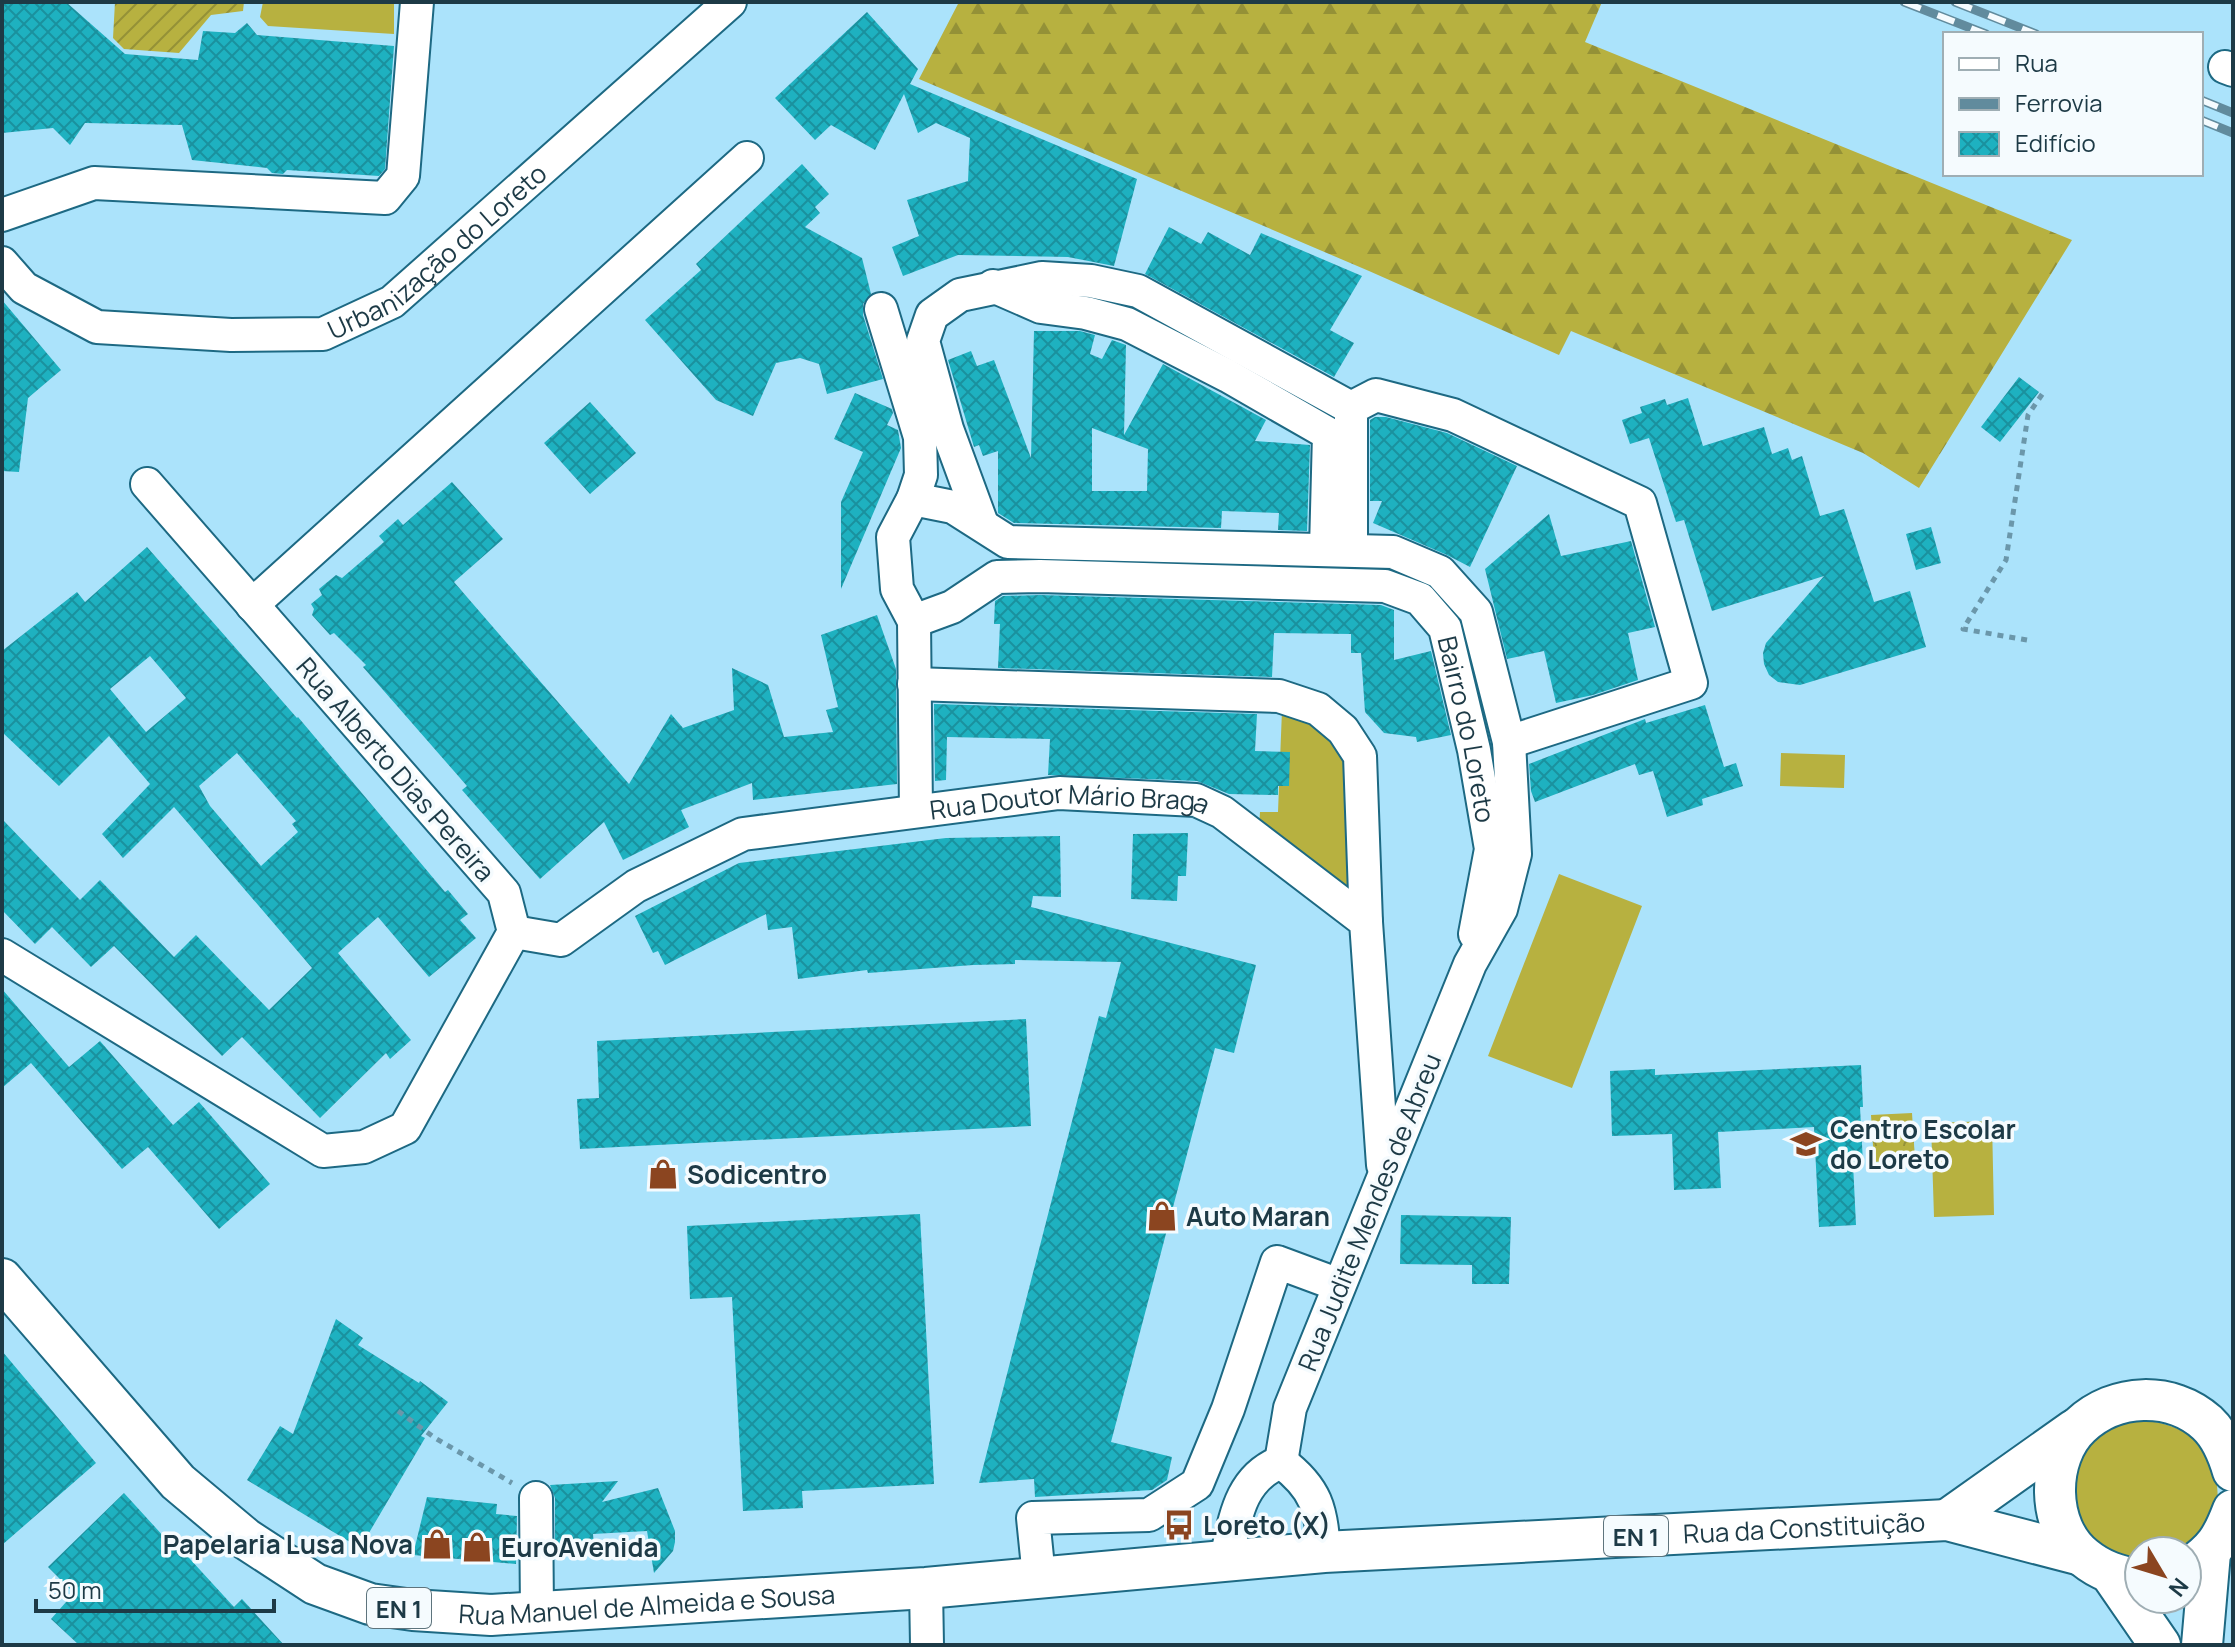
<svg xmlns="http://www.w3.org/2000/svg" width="2235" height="1647" font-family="Manrope,sans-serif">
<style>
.grass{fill:#b7b140}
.forest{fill:url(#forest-firs)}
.park{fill:url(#park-crowns)}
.garden{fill:url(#garden-furrows)}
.building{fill:url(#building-cross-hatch);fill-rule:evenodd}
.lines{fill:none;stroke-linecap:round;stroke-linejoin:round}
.minor-casing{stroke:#1d6983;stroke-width:36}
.major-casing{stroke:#1d6983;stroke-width:44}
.path{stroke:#6b97aa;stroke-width:5;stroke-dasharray:6 6;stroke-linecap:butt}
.minor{stroke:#fff;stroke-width:32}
.major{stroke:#fff;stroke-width:40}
.rail-casing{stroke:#618b9d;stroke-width:9}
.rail{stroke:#f5fbfe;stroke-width:6;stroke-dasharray:18;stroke-linecap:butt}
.labels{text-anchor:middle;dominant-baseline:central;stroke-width:7;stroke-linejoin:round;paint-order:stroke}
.shield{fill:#f5fbfe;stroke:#5e747d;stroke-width:2}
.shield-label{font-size:24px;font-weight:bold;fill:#1d3a46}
.street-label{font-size:26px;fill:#1d3a46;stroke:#f5fbfe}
.poi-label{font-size:26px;font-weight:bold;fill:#1d3a46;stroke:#f5fbfe;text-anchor:start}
</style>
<defs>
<pattern id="forest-firs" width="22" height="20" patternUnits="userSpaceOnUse" patternTransform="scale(2)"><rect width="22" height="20" fill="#b7b140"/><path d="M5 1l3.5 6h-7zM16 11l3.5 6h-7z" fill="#949137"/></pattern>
<pattern id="park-crowns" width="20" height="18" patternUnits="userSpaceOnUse" patternTransform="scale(2)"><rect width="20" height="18" fill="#b7b140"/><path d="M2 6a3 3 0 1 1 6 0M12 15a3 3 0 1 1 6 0" fill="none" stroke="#949137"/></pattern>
<pattern id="garden-furrows" width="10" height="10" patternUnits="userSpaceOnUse" patternTransform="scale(2)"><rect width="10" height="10" fill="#b7b140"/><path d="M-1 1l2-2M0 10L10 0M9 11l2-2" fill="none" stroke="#949137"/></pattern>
<pattern id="building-cross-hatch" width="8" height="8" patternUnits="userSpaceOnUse" patternTransform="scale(2)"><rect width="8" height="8" fill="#1eb1c0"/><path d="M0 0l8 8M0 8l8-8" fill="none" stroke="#1a919e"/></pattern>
</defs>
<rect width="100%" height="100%" fill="#abe3fb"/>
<path class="grass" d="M263,2h131v32l-126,-8 -8,-9z
M1282,710l31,8 38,40 4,139 -96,-69 1,-16h18z
M1781,753l64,2 -1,33 -64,-2z
M1559,874l83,32 -70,182 -84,-32z
M1992,1121l2,94 -60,2 -3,-94z
M2139,1420c39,3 70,18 77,59 2,11 3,26 -2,37 -6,12 -19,24 -27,35h-48v14c-58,-15 -91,-75 -45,-124 12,-13 29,-17 45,-21z"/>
<path class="forest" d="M959,2h643l-17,40 487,198 -153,248 -56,-35 -292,-122 -12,24 -190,-84 -450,-192z"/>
<path class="park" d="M1912,1113l3,46 -41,3 -3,-47z"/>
<path class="garden" d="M115,2h129l-1,9 -32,4 -32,38 -55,-4 -11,-11z"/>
<path class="building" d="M2,2h64l59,52 73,6 5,-29 32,2 12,-10 10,12 137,11 -9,123 -6,7 -92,-6 -4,4 -11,-1 -5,-5 -75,-8 -10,-35 -97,-2 -15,22 -17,-17 -51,5z
M867,12l51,57 -8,15 227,95 -23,87 -46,-9 -110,-2 -55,21 -11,-29 27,-11 -12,-36 61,-19 2,-43 -34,-15 -18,10 -14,-39 -29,56 -44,-25 -16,15 -40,-42z
M802,164l27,30 -14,13 5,6 -15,14 57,31 9,36 -8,10v11l20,64 -56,15 -8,-30 -19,-6 -24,5 -23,53 -37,-16 -71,-80 56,-50 -5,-6z
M1169,227l32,17 7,-12 42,23 11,-22 101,43 -32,54 24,13 -20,34 -189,-103z
M2,300l59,70 -33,28 -9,74 -17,-1z
M1034,331h46l15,4 -5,19 12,5 10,-19 14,5 -2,90 39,-71 103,56 -11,21 55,4 -3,86 -29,-1 1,-17 -57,-2 -1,17 -207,-5 -16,-10v-62l-15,5 -4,-11 -5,2 -26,-87 23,-9 6,15 17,-6 37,98zM1092,428l56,21 -1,42h-55z
M2019,377l20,15 -39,50 -19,-15z
M855,393l37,16 1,4 -6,12 11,5 3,18 -60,141v-87l22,-50 -29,-13z
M1688,398l15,48 61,-19 8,27 16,-6 4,12 10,-4 18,60 24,-7 30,93 36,-11 16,56 -126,38 -22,-3 -9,-7 -5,-11 -1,-11 3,-10 58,-67 -112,35 -28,-91 -8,2 -27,-84 -19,6 -8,-24 20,-7 -2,-6 25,-8 2,6z
M590,402l46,51 -46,41 -46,-51z
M1375,417h11l61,16 70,33 -47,101 -23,-12 -74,-32 9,-22h-12v-81z
M452,482l51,57 -49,43 175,202 42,-70 12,14 51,-18 -2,-42 36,17 16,52 49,-5 -7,-22 12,-3 -17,-72 56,-20 19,54 1,115 -144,16 -1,-17 -71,27 8,17 -66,33 -19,-38 -64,57 -78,-89 5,-4 -104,-119 3,-2 -32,-32 -4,2 -18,-20 2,-6 -3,-5 11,-9 -3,-6 17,-14 6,3 42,-36 -5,-6 19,-17 5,6z
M1549,514l12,42 70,-15 24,86 -27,6 10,47 -45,15 -37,8 -12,-52 -37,8 -22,-90z
M1931,527l10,36 -25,7 -10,-36z
M147,547l150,171 1,-1 147,175 3,-2 20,24 -8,6 16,18 -47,39 -51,-60 -40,36 73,87 -21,19 -4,-6 -66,65 -78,-81 -20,19 -108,-110 -23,21 -39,-40 -17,17 -33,-34v-91l78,81 20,-20 74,77 22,-22 73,75 43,-42 -138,-161 -51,51 -21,-24 48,-50 -41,-48 -50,50 -57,-54v-81l75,-59 8,10zM150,656l36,42 -40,34 -36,-43zM237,753l59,68 -4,3 6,8 -37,34 -51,-60 -11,-20z
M1040,595l341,10 13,5v50l37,-9 20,84 -34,7 -1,-5 -32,-4 -19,-21 -4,-59h-10v-19l-77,-1 -2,44 -274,-9 2,-44h-6l1,-23 8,-5z
M934,704l323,10 -2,37 35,1 -1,34h-11v9l-49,-1 -32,-13 -149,-6 2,-36 -103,-2 -1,43 -11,1z
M1705,705l19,62 12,-4 7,23 -41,13 1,6 -36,12 -14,-46 -14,4 -4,-11 -100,38 -4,-11 -2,-27 116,-45 1,4z
M1188,833l-2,43h-8l-1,25 -46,-2 2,-65z
M1060,836l1,61 -28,-1 -2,11 225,58 -22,88 -19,-5 -104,394 61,15 -5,23 -15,10 -117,7 -1,-18 -55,4 120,-467 7,2 15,-56 -106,-2v4l-42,1 -105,8 -1,-3 -69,9 -6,-52 -24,3 -2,-16 -101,51 -7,-14 -5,2 -18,-37 104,-53 207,-25z
M2,989l67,78 31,-26 73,84 26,-23 71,82 -51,45 -71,-82 -26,22 -91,-106 -29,25z
M1026,1019l5,107 -451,23 -3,-50 22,-1 -2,-57z
M1861,1065l2,42h-3l3,56h-10l3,62 -37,2 -5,-100 -96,5 3,56 -47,2 -2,-56 -60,2 -2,-65 45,-2v6z
M920,1214l14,270 -132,7 1,17 -60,3 -11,-214 -42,2 -3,-73z
M1401,1215l110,2 -2,67h-37v-19l-72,-1z
M336,1319l27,19 -5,7 61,38 1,-2 28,21 -27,34 4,2 -65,110 -113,-68 33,-54 13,8z
M2,1351l94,112 -94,82z
M618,1481l-16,21 56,-14 17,43v11l-2,9 -19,22 -7,-42 -54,3 1,12 -39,2v-50l-5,-13z
M124,1493l52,57 3,-3 55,60 8,-8 42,46h-205l-28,-26 23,-26 -26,-26z
M427,1497l70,7 -1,10 21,2 -1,48 -103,-9z"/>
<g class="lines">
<g class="minor-casing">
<g id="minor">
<path d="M2225,67l8,3"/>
<path d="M2,215l92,-32 291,15 18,-22 14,-174"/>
<path id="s1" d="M2,263l22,25 73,39 134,8 92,-1 69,-32 338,-300"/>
<path d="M993,286l48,21 45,6 41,11 101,52 101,58 -3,115"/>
<path d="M881,309l39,128 1,38 -8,24 -20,38 4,52 17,32 2,190"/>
<path d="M913,499l40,8 55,35 385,10 47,20 36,40 33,130 6,112 -14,55 -31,55 -180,444 -9,54"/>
<path d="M982,524l-35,-95 -24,-88 9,-26 28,-20 82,-17 49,3 47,10 213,117"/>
<path d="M1351,550v-142l25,-13 77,20 187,88 51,180 -182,59"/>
<path d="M252,605l495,-447"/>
<path id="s2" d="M914,621l38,-14 45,-30 43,-1 345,10 35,13 25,29 29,122 17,99 -16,85"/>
<path d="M914,684l365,12 39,13 25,21 17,26 6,166"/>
<path id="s3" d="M514,932l47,8 75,-54 107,-52 316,-41 137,7 26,12 144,110 17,243"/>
<path d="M2,955l321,196 41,-4 41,-19 109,-196 -10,-39 -357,-409"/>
<path d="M1281,1462c35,26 41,48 43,90"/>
<path d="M536,1498l1,114"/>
<path d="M1226,1559c9,-39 13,-81 55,-97"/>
<path d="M1039,1577l-6,-59 116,-3 48,-31 31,-75 49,-147 62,23"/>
<path d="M926,1588l1,57"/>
</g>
</g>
<g class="major-casing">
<g id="major">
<path id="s4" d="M2,1279l176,203 68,57 69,45 55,20 43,6 78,5 435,-27 398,-36 623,-32 134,35"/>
<path d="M1947,1520l127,-90"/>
<path d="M2189,1568c26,-18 33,-29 44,-58"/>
<path d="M2111,1574l49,71"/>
<path d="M2139,1580c-21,-4 -38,-9 -55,-23 -38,-30 -38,-99 -4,-131 35,-33 91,-35 127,-3 14,13 21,31 26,48"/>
<path d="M2202,1645l8,-92"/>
</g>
</g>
<path class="path" d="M2027,640l-64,-11 43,-69 22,-145 15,-22
M398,1411l37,27 77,45"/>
<use href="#minor" class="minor"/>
<use href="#major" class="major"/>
<g class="rail-casing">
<path id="rail" d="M1904,2l82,32
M1955,2l81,32
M2201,100l32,13
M2201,120l32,13"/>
</g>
<use href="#rail" class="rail"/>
</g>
<defs>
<g id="school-bare" transform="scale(2.4)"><path d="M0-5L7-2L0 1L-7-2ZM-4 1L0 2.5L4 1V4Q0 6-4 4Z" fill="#8b4520" stroke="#f5fbfe" stroke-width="2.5" paint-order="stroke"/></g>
<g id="shop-bare" transform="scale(2.4)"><path d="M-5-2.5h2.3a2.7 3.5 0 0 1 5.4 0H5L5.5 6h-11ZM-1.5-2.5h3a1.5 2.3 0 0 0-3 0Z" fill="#8b4520" stroke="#f5fbfe" stroke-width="2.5" paint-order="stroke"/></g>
<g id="bus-bare" transform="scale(2.4)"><path d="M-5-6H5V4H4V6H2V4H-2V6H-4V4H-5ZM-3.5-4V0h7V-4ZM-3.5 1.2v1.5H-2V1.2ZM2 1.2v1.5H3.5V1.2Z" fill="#8b4520" stroke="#f5fbfe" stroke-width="2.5" paint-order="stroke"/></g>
</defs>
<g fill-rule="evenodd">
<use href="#school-bare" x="1806" y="1144"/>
<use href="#shop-bare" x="663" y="1174"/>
<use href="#shop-bare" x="1162" y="1216"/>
<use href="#bus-bare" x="1179" y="1525"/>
<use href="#shop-bare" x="437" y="1544"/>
<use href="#shop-bare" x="477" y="1547"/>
</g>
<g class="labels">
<g class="shield">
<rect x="1604" y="1516" width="64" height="40" rx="6"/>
<rect x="367" y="1588" width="64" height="40" rx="6"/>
</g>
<g class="shield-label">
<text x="1636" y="1536">EN 1</text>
<text x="399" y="1608">EN 1</text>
</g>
<g class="street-label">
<text stroke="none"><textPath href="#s1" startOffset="484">Urbanização do Loreto</textPath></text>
<text stroke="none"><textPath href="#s2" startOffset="662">Bairro do Loreto</textPath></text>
<text transform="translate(396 769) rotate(49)">Rua Alberto Dias Pereira</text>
<text stroke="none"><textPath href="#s3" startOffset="588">Rua Doutor Mário Braga</textPath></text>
<text transform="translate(1369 1212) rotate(-68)">Rua Judite Mendes de Abreu</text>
<text stroke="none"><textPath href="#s4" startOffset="1936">Rua da Constituição</textPath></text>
<text stroke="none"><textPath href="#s4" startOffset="776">Rua Manuel de Almeida e Sousa</textPath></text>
</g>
<g class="poi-label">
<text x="1830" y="1129">Centro Escolar<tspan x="1830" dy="30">do Loreto</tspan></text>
<text x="687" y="1174">Sodicentro</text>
<text x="1186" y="1216">Auto Maran</text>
<text x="1203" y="1525">Loreto (X)</text>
<text x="413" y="1544" text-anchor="end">Papelaria Lusa Nova</text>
<text x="501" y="1547">EuroAvenida</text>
</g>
</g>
<rect width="2235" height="1647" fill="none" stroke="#1d3a46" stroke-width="8"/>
<rect x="1943" y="32" width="260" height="144" fill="#f5fbfe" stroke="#9faeb4" stroke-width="2"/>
<rect x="1959" y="58" width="40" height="12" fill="#ffffff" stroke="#9faeb4" stroke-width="2"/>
<text x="2015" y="72" font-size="24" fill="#1d3a46">Rua</text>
<rect x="1959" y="98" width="40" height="12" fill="#618b9d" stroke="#9faeb4" stroke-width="2"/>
<text x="2015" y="112" font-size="24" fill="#1d3a46">Ferrovia</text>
<rect x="1959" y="132" width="40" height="24" fill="url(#building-cross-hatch)" stroke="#9faeb4" stroke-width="2"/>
<text x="2015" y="152" font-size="24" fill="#1d3a46">Edifício</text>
<g transform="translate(2163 1575) rotate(128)"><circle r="38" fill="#f5fbfe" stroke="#9faeb4" stroke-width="2"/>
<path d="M0-6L14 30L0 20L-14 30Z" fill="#8b4520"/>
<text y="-12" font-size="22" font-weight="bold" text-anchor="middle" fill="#1d3a46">N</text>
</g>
<path d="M36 1599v12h238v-12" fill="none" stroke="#1d3a46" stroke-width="4"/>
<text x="48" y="1599" font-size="24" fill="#1d3a46" stroke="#f5fbfe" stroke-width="6" paint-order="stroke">50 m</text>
</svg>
